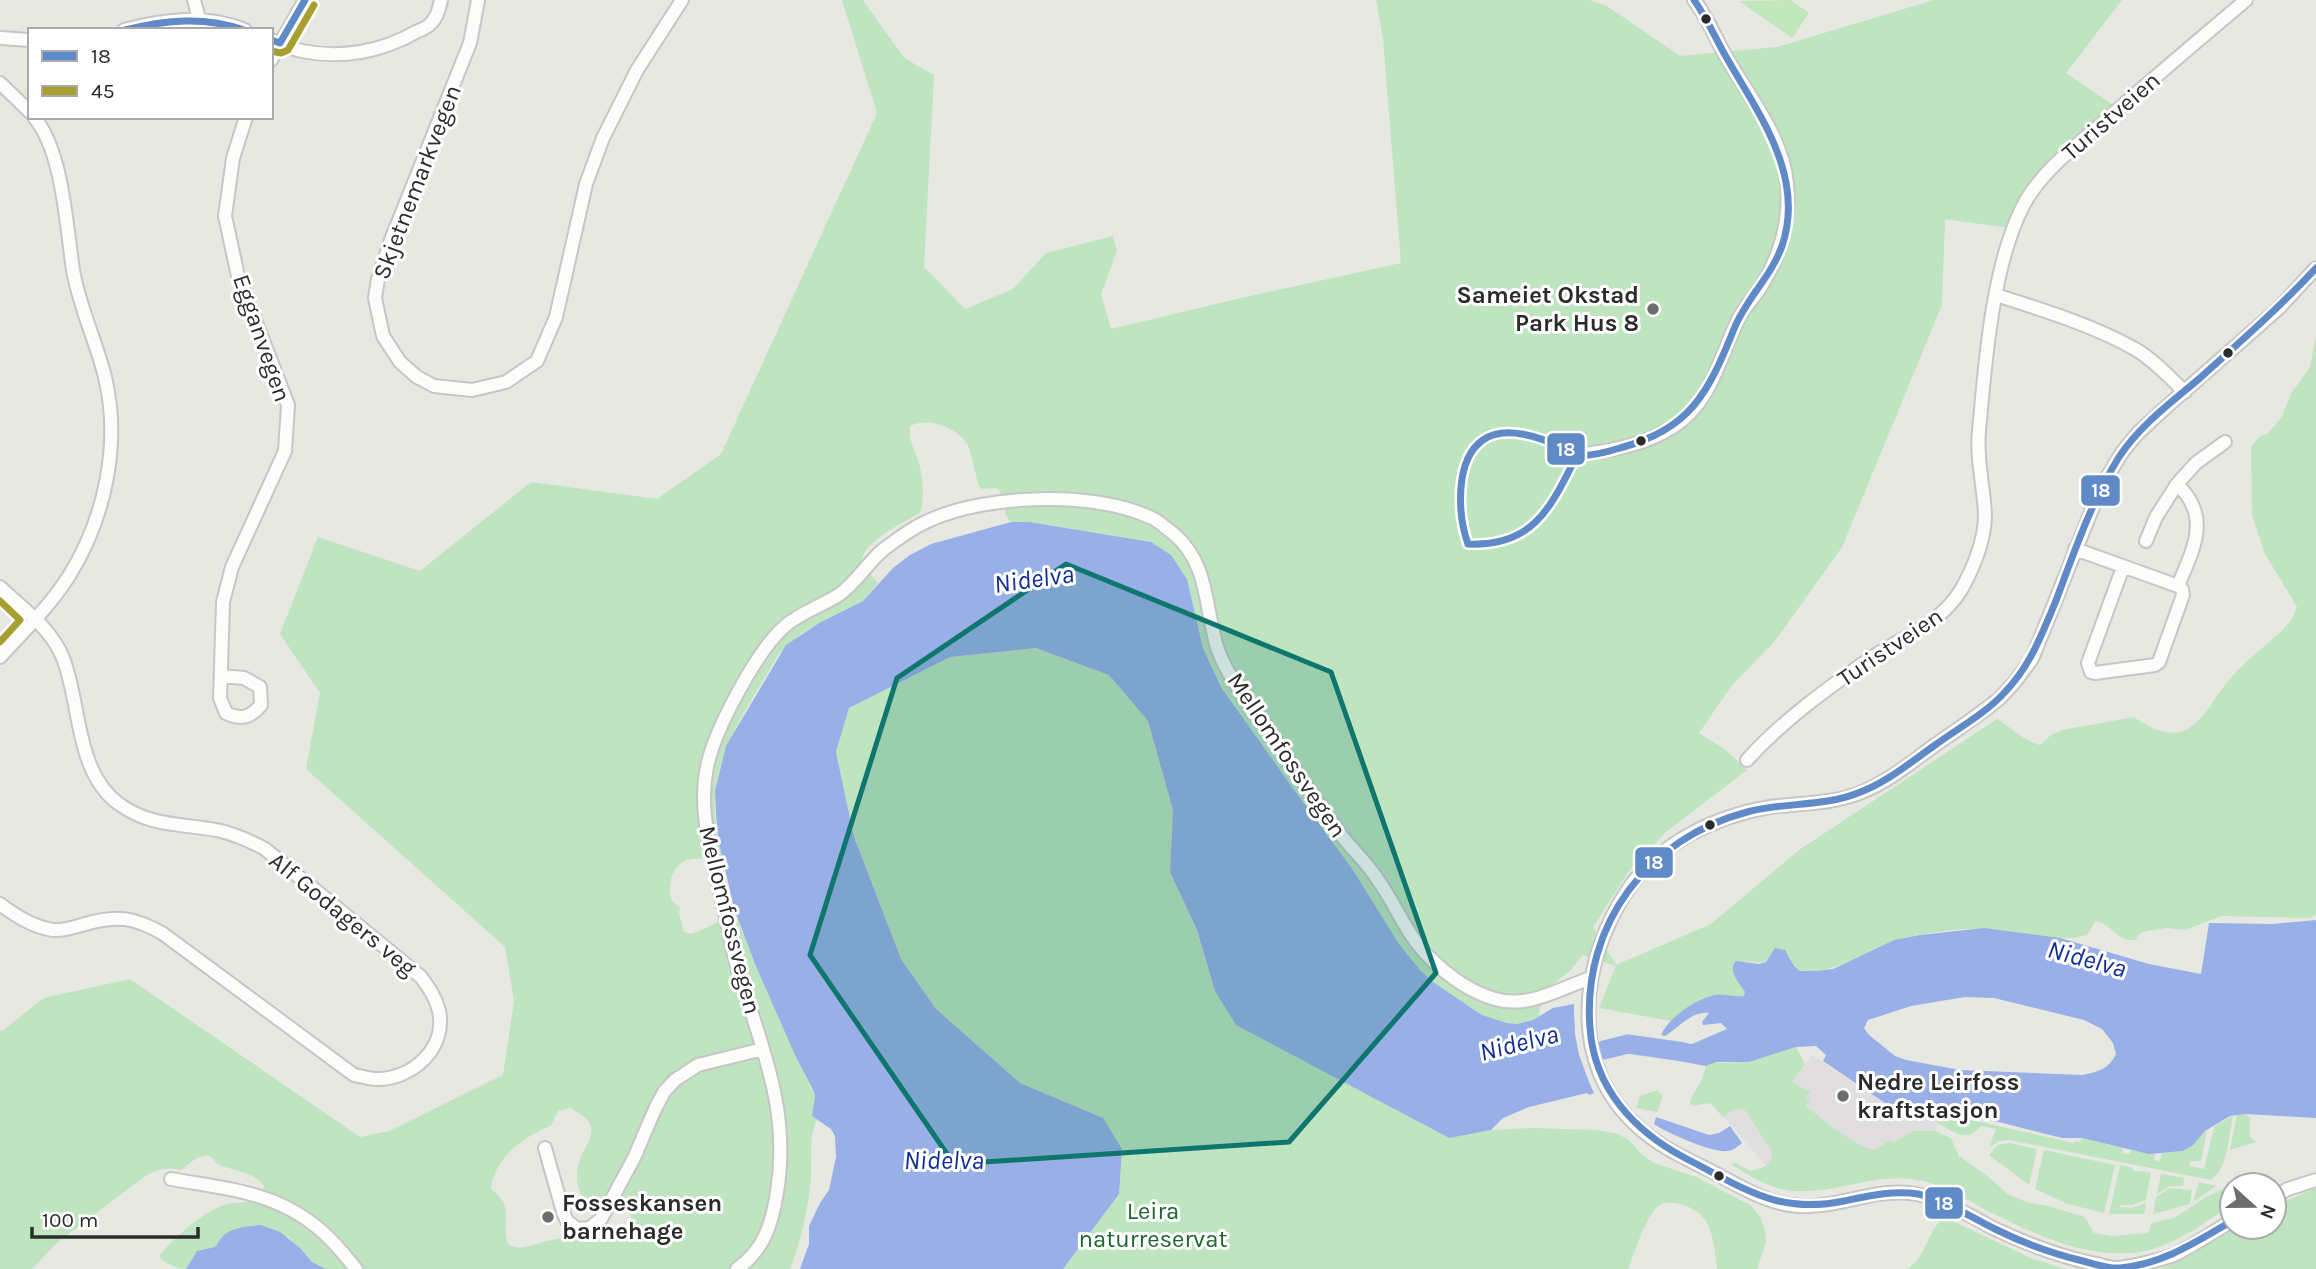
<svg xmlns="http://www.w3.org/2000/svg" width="2316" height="1269" font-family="Karla,sans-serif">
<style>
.industrial{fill:#e1dee0}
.green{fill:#bfe4c0;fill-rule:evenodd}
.pitch{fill:#c2e7ba}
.water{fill:#98afe7;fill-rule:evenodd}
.pier{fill:#e8e8e2}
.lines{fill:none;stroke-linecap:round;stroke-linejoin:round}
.river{stroke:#98afe7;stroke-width:19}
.minor-casing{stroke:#c7c6c7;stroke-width:16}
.minor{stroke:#fcfcfb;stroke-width:12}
.bus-1-casing{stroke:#fff;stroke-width:12}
.bus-2-casing{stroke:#fff;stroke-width:12}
.bus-1{stroke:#5f8ac7;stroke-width:7}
.bus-2{stroke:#a79f2f;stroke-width:7}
.marked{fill:#0f766e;fill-opacity:0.2;stroke:#0f766e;stroke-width:5;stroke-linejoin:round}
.bus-dot{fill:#2b2b2b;stroke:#fff;stroke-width:2.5}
.poi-dot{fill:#6d6d6b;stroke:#fff;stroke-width:2.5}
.labels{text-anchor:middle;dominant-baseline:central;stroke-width:6;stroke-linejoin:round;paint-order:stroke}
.street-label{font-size:24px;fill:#2b2b2b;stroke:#fff}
.poi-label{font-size:24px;font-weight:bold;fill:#2b2b2b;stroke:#fff;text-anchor:start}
.park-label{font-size:24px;fill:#1e662f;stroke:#fff}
.water-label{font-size:26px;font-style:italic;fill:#132e97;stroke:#fff}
.line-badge{stroke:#fff;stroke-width:2.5}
.badge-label{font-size:19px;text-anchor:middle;font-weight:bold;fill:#fff}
</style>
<rect width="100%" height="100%" fill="#e8e8e2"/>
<path class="industrial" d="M1812,1055l82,54 22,-2 24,6 -6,23 14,31 -175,3 -7,-4 -44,-52 69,-32z"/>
<path class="green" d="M842,0h21l41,58 30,17 -10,192 41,42 48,-20 33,-36 67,-17 4,15 -16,43 10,35 130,-31 160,-35 -18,-224 -7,-39h213l18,6 73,50 97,-9 157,-47h188l-56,73 56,38 -54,47 -58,70 -65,-9 -3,86 -100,242 -67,94 -42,43 -34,49 27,17 21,20 -81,62 -37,39 -36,56 23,38 95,-41 88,-74 198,-131c16,9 24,21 43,26l11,-10 11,-5 72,-13c13,9 28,18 45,15 14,-2 28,-20 35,-32 11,-17 25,-32 40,-45 16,-15 37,-27 43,-48l-32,-53 -13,-39 -1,-68 8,-10 9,-4 13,-15 11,-26 18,-25 6,-32v580l-6,3 -89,-2 -36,14 -18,-2 -21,3 -8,4 -2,5c-18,3 -24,-16 -40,-19l-9,14c-33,9 -68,-4 -101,-6 -22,-2 -68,5 -90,11 -22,6 -79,44 -99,28 -5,-3 -6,-9 -8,-13 -19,4 -25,10 -44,6l-8,20 8,11 -1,4 -63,17 -10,8 -72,-13 17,-42 -33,-11 -13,16 -27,21 -4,24 -6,4 -16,4 -24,-4 -11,-5 -49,-33 -13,-12 -21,-26 -46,-74 -61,-83 -71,-101 -18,-38 -16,-69 -16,-24 -20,-13 -122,-20h-18l-5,-6 -6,-25 -3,-3 -15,1 -3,-3c-4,-11 -7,-35 -13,-44 -12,-16 -38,-25 -56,-16 -2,14 5,24 9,37 4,16 6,35 1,50 -17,10 -58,28 -59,50l17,20 -15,18c-30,15 -65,28 -86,56 -24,42 -54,82 -61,131 -4,23 2,48 7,70 -11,2 -26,-1 -36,2 -16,5 -20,28 -15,41l8,6 -1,6 5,19 7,2c19,-7 29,-12 43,-26l21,56 60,133 -1,21 3,2c-9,18 -5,40 -6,59 -3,31 -10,61 -21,90h-464l-14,-7 -24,-25 -66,-1 -6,11 -19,4 -10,18c-9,0 -23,-5 -28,-13 16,-19 41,-42 65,-51 14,-5 37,2 40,-19 -11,-15 -31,-15 -47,-22 -10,-18 -25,-2 -36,6 -14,-3 -24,-1 -36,6l-87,66 -26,27h-32v-239l2,1 42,-33 86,-19 230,158 29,-6 114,-56 11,-74 -9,-54 -199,-178 14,-76 -40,-59 38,-97 102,34 111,-89 126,17 64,-45 156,-341zM571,1108c5,4 14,8 18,14 13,18 -29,41 -4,79l11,1 15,-7 12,7 9,16 -4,12 -4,5c-29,-1 -56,0 -84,8 -11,3 -22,8 -32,1 -8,-24 9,-34 -17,-55 3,-31 33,-53 60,-63l7,-15z
M1036,648l73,27 39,46 25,89 -3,62 27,59 18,60 156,105 77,42 43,-8 42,-2 63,2 19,3 14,7 12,14 13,9 42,14 54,28 11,13 4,13 1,11 -9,27h-40c-4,-32 -4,-59 -42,-66 -8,-1 -15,0 -20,6 -13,16 -19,41 -27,60h-565l56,-75 -16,-76 -83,-35 -84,-74 -35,-50 -47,-122 -18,-85 13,-44 101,-51z
M1796,1047l9,17 -13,18 18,10 -4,6 4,3 -5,5c14,10 50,40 65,43 8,2 14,-5 19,-9l4,3 20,-12h22l16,7 8,18 30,21 17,16 20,9 22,4 37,11 9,16 19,3 35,-3 4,-10 22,-5 34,-22 24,-11v20c-25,16 -50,35 -79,44 -56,16 -114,-13 -163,-37 -25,-13 -50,-30 -79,-33 -46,-6 -91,23 -137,8 -15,-5 -29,-14 -42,-22l1,-3 18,9 15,-5 6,-7 -1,-9 -26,-40 -9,-2 -13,9 -13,-14 -18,3 -2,-4c4,-13 16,-23 15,-36l5,-3 39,-1z
M1657,1090l6,6 -6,16 -21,-4 4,-12z
M1940,1113l134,30 1,-2 5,1 2,-4 41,10 -1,5 8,1 1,-4 24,4 -1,6 6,1 2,-8 22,-2 23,-21 -6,31h-11l-1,5 15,3 10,-42 19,-12c-4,20 -5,53 -22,65l-202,-40 -10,1 -10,7 7,-19 -15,-3c-15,18 -26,6 -44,-3z
M2246,1114l4,5v18l6,5 -26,8 7,-35z
M2009,1143l28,6 -8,36 -40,-30 9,-10z
M2044,1150l71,15 -11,48 -36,-9 -33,-15z
M2120,1165l13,3v3l18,1 -5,28 -14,5h-12l-1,2 13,1 14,-5 -2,11h-35z
M2161,1174l23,4 -1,8h-13l-13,8z
M2199,1182l17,4 -23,16z
M2170,1188l22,2 -2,14 -37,10 3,-17z
M2316,1188v81h-157l17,-6 62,-36h36v-21z
M1946,1218l87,41 33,10h-159c21,-11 19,-42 39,-51z"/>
<path class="pitch" d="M1791,0l18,13 -17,25 -53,-37z"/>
<path class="water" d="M1011,522h18l122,20 20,13 16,24 16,69 18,39 71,100 61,83 46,74 21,26 13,12 49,33 25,8 10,1 16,-4 20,-12 21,-4c0,32 6,59 20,89l-5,2 -2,-2 -58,14 -26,11 -12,12 -42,8 -213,-113 -21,-34 -18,-61 -27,-58 3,-62 -25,-89 -39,-46 -73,-27 -86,9 -101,51 -13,44 18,85 47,122 35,50 84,74 83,35 19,31 -3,45 -56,75h-263l9,-25v-18l11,-23 9,-13 7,-33 -1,-21 -4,-7 -19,-13 3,-19 -2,-7 -18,-35 -40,-91 -21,-56 -15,-65 -3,-28 -1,-24 11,-45 60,-101 33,-22 44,-22 30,-33 17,-13 21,-11z
M2316,920v198l-70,-4 -16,2 -25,15 -12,14 -10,6 -34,3 -67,-16h-20l-63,-16 -83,-15 -22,2 -71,-48 3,-6 -10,-9 -20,1 -47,15h-32l-12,4 -41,-8 -6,-8 15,-7 19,1 35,-15 -6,-6 -18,2 -1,-3 7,-9c-18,-2 -29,14 -44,23l-4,-1c8,-18 35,-36 54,-40 10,-1 19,2 29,1l1,-4c-6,-9 -18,-22 -9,-31l23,3 7,-2 9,-14 10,2 9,16 6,5h17l16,-2 61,-29 26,-5 64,-7 76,10 89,26 52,10 8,-51 64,1zM1965,997l29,1 90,22 18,9 11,14 3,11c-7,15 -18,18 -34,21l-122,-5 -54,-10 -11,-4 -26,-21 -5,-7 4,-8 43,-14z
M1656,1117l53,18 10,-2 11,-7 12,17c-5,4 -9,8 -15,8 -15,2 -60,-18 -73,-27z
M261,1225l19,7 20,16 12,14 14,7h-140l11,-18 18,-4c3,-3 4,-7 7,-10 9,-10 27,-11 39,-12z"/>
<path class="pier" d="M1574,1004l4,1 1,29 4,21 14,38 -3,-1 -15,-37 -4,-21z"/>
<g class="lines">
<path class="river" d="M1604,1050l24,-6 56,8"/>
<g class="minor-casing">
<path id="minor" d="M194,0l5,19
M478,0l-8,43 -79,197 -13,39 -3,19 8,38 17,26 17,15 17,9 38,4 34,-8 31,-21 19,-44 30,-133 17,-46 34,-68 45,-70
M124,30c41,-11 81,-16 121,0
M0,38l30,2
M271,40c10,4 20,9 31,11 39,8 79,1 114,-19 4,-2 11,-4 14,-8 7,-6 9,-15 11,-24
M271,60l34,-60
M0,83l30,29
M1996,295c44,14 99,31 139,54 19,11 34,28 50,43
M1577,455c32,-4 68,-10 96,-28 39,-25 46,-69 65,-107 6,-13 17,-23 24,-35 19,-31 28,-65 25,-101 -4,-47 -39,-89 -62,-129 -10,-18 -18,-38 -31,-55
M2146,541l10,-24 21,-33
M2075,549l103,37 4,3 1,6 -24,67 -4,3 -60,8 -4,-1 -3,-9 35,-96
M2178,586c15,-37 34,-69 -1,-102l19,-21 29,-21
M0,587c23,22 51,41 63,71 18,46 12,114 56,146 33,24 65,19 102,27 16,4 29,10 44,18l156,128c8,11 15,21 18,34 8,38 -28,69 -63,68 -7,0 -15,-3 -22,-4l-192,-142c-29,-16 -44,-18 -77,-9 -10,3 -21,7 -32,6 -20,-3 -37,-14 -53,-26
M0,657c24,-26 50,-51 69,-81 36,-58 52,-132 36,-199 -9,-36 -26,-71 -32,-107 -7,-46 -10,-118 -39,-153
M221,676l23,2 16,9 1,18c-11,13 -20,15 -35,8l-6,-15 3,-96 9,-35 53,-116 3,-46 -50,-129 -13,-60 8,-58 13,-41
M1747,760c36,-40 82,-73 127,-104 31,-20 67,-33 87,-66 12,-21 24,-50 24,-75 -1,-28 -9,-56 -6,-84 6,-67 13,-163 43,-223 20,-40 59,-65 91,-94 44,-39 88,-76 133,-114
M545,1148l18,64 4,9 10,8 13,-1 11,-9 33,-61 21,-49 9,-17 11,-12 23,-15 65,-16
M171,1179c61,11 113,13 160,61 9,9 17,19 25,29
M2274,1197l14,-8 28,-9
M2232,1221c-19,11 -38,24 -58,34 -10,4 -48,13 -59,13 -6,0 -13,-3 -19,-4 -35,-7 -69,-20 -101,-35 -25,-13 -52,-30 -79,-35 -43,-8 -83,18 -126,11 -28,-4 -54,-21 -79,-34 -26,-13 -53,-25 -74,-45 -70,-63 -57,-166 -8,-238 32,-46 87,-72 141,-81 31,-4 64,-3 92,-15 27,-11 50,-30 73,-47 22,-15 44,-30 65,-47l14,-15 18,-24 69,-172 22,-36 15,-18 26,-24 115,-101 37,-40
M737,1269c27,-19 35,-45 40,-77 14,-85 -18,-150 -41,-229 -6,-24 -10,-48 -16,-71 -9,-42 -22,-82 -13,-125 7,-36 50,-117 78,-141 16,-14 37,-20 55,-32 17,-12 28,-32 44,-45 15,-11 29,-22 46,-29 59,-26 163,-29 222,-2 8,4 15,11 22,16 36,31 30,74 44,116 10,28 31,52 48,77 24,34 47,70 72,104 12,17 29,31 40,49 18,25 28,54 50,76 18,18 42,36 67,43 34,10 65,-11 96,-21"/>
</g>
<use href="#minor" class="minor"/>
<g class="bus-1-casing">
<path id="bus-1" d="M125,30c41,-10 79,-14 119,0
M271,40l9,3 25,-43
M1468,544c-10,-28 -14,-84 15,-104 22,-16 58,-2 81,8 4,2 9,6 14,7 12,2 29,-3 42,-7 71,-19 88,-55 114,-119 12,-30 37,-52 48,-83 24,-70 -24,-133 -57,-191 -10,-18 -19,-38 -31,-55
M1468,544c66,3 83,-37 109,-89
M2232,1221c-36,21 -69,43 -112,47 -12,1 -25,-4 -37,-7 -30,-7 -60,-18 -88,-32 -25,-12 -49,-29 -77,-35 -25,-4 -50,2 -74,7 -67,14 -102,-14 -159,-43 -51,-27 -91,-70 -95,-130 -8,-104 58,-190 157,-216 37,-10 76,-5 111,-19 30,-11 54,-32 80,-50 22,-16 48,-30 67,-51 25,-26 36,-56 50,-89 19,-50 36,-101 64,-146 21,-32 53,-55 81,-79 40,-36 80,-71 116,-110"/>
</g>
<g class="bus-2-casing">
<path id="bus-2" d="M271,51l10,2 7,-3 26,-45
M0,601l20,19 -20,22"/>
</g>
<use href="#bus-1" class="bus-1"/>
<use href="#bus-2" class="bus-2"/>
</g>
<path class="marked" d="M1066,564l265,108 105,301 -147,169 -335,22 -144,-209 87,-277z"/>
<g class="bus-dot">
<circle cx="1706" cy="19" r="6"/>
<circle cx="2228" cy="353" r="6"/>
<circle cx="1641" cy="441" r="6"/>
<circle cx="1710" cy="825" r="6"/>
<circle cx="1719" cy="1176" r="6"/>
</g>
<g class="poi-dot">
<circle cx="1653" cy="309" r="7"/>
<circle cx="1843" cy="1096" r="7"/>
<circle cx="548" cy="1217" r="7"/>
</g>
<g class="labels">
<g class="street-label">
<text transform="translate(2111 116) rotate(-41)">Turistveien</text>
<text transform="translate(417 182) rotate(-69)">Skjetnemarkvegen</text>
<text transform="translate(262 338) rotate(71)">Egganvegen</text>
<text transform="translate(1890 647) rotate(-34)">Turistveien</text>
<text transform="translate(1287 755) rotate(56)">Mellomfossvegen</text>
<text transform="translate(343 914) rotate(39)">Alf Godagers veg</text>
<text transform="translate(730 920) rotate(76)">Mellomfossvegen</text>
</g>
<g class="poi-label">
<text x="1639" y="295" text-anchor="end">Sameiet Okstad<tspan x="1639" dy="28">Park Hus 8</tspan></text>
<text x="1857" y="1082">Nedre Leirfoss<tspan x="1857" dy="28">kraftstasjon</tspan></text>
<text x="562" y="1203">Fosseskansen<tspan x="562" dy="28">barnehage</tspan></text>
</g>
<g class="park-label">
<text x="1153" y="1211">Leira<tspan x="1153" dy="28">naturreservat</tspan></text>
</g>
<g class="water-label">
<text transform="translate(1034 579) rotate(-8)">Nidelva</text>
<text transform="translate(2087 959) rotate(15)">Nidelva</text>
<text transform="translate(1519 1043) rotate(-14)">Nidelva</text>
<text x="944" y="1160">Nidelva</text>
</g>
</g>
<g class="line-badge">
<rect x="1546" y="432" width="40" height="34" rx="7" fill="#5f8ac7"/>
<rect x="2080" y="474" width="41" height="33" rx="7" fill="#5f8ac7"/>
<rect x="1634" y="846" width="40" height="33" rx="7" fill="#5f8ac7"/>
<rect x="1924" y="1186" width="40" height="34" rx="7" fill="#5f8ac7"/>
</g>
<g class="badge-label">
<text x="1566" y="456">18</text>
<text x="2101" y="497">18</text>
<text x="1654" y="869">18</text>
<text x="1944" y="1210">18</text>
</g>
<rect x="28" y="28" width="245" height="91" fill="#ffffff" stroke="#aaaaaa" stroke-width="2"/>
<rect x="42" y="51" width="35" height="10" fill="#5f8ac7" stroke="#aaaaaa" stroke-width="2"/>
<text x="91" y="63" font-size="21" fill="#2b2b2b">18</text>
<rect x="42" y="86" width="35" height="10" fill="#a79f2f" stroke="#aaaaaa" stroke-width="2"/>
<text x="91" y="98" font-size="21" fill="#2b2b2b">45</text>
<g transform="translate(2253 1206) rotate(111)"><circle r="33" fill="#ffffff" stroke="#aaaaaa" stroke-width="2"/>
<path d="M0-5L12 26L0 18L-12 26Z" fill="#6d6d6b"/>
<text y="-10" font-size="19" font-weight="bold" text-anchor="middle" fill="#2b2b2b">N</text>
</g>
<path d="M32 1227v10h166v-10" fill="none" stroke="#2b2b2b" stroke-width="3.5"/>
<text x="42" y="1227" font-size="21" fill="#2b2b2b" stroke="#ffffff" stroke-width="5" paint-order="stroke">100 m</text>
</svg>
